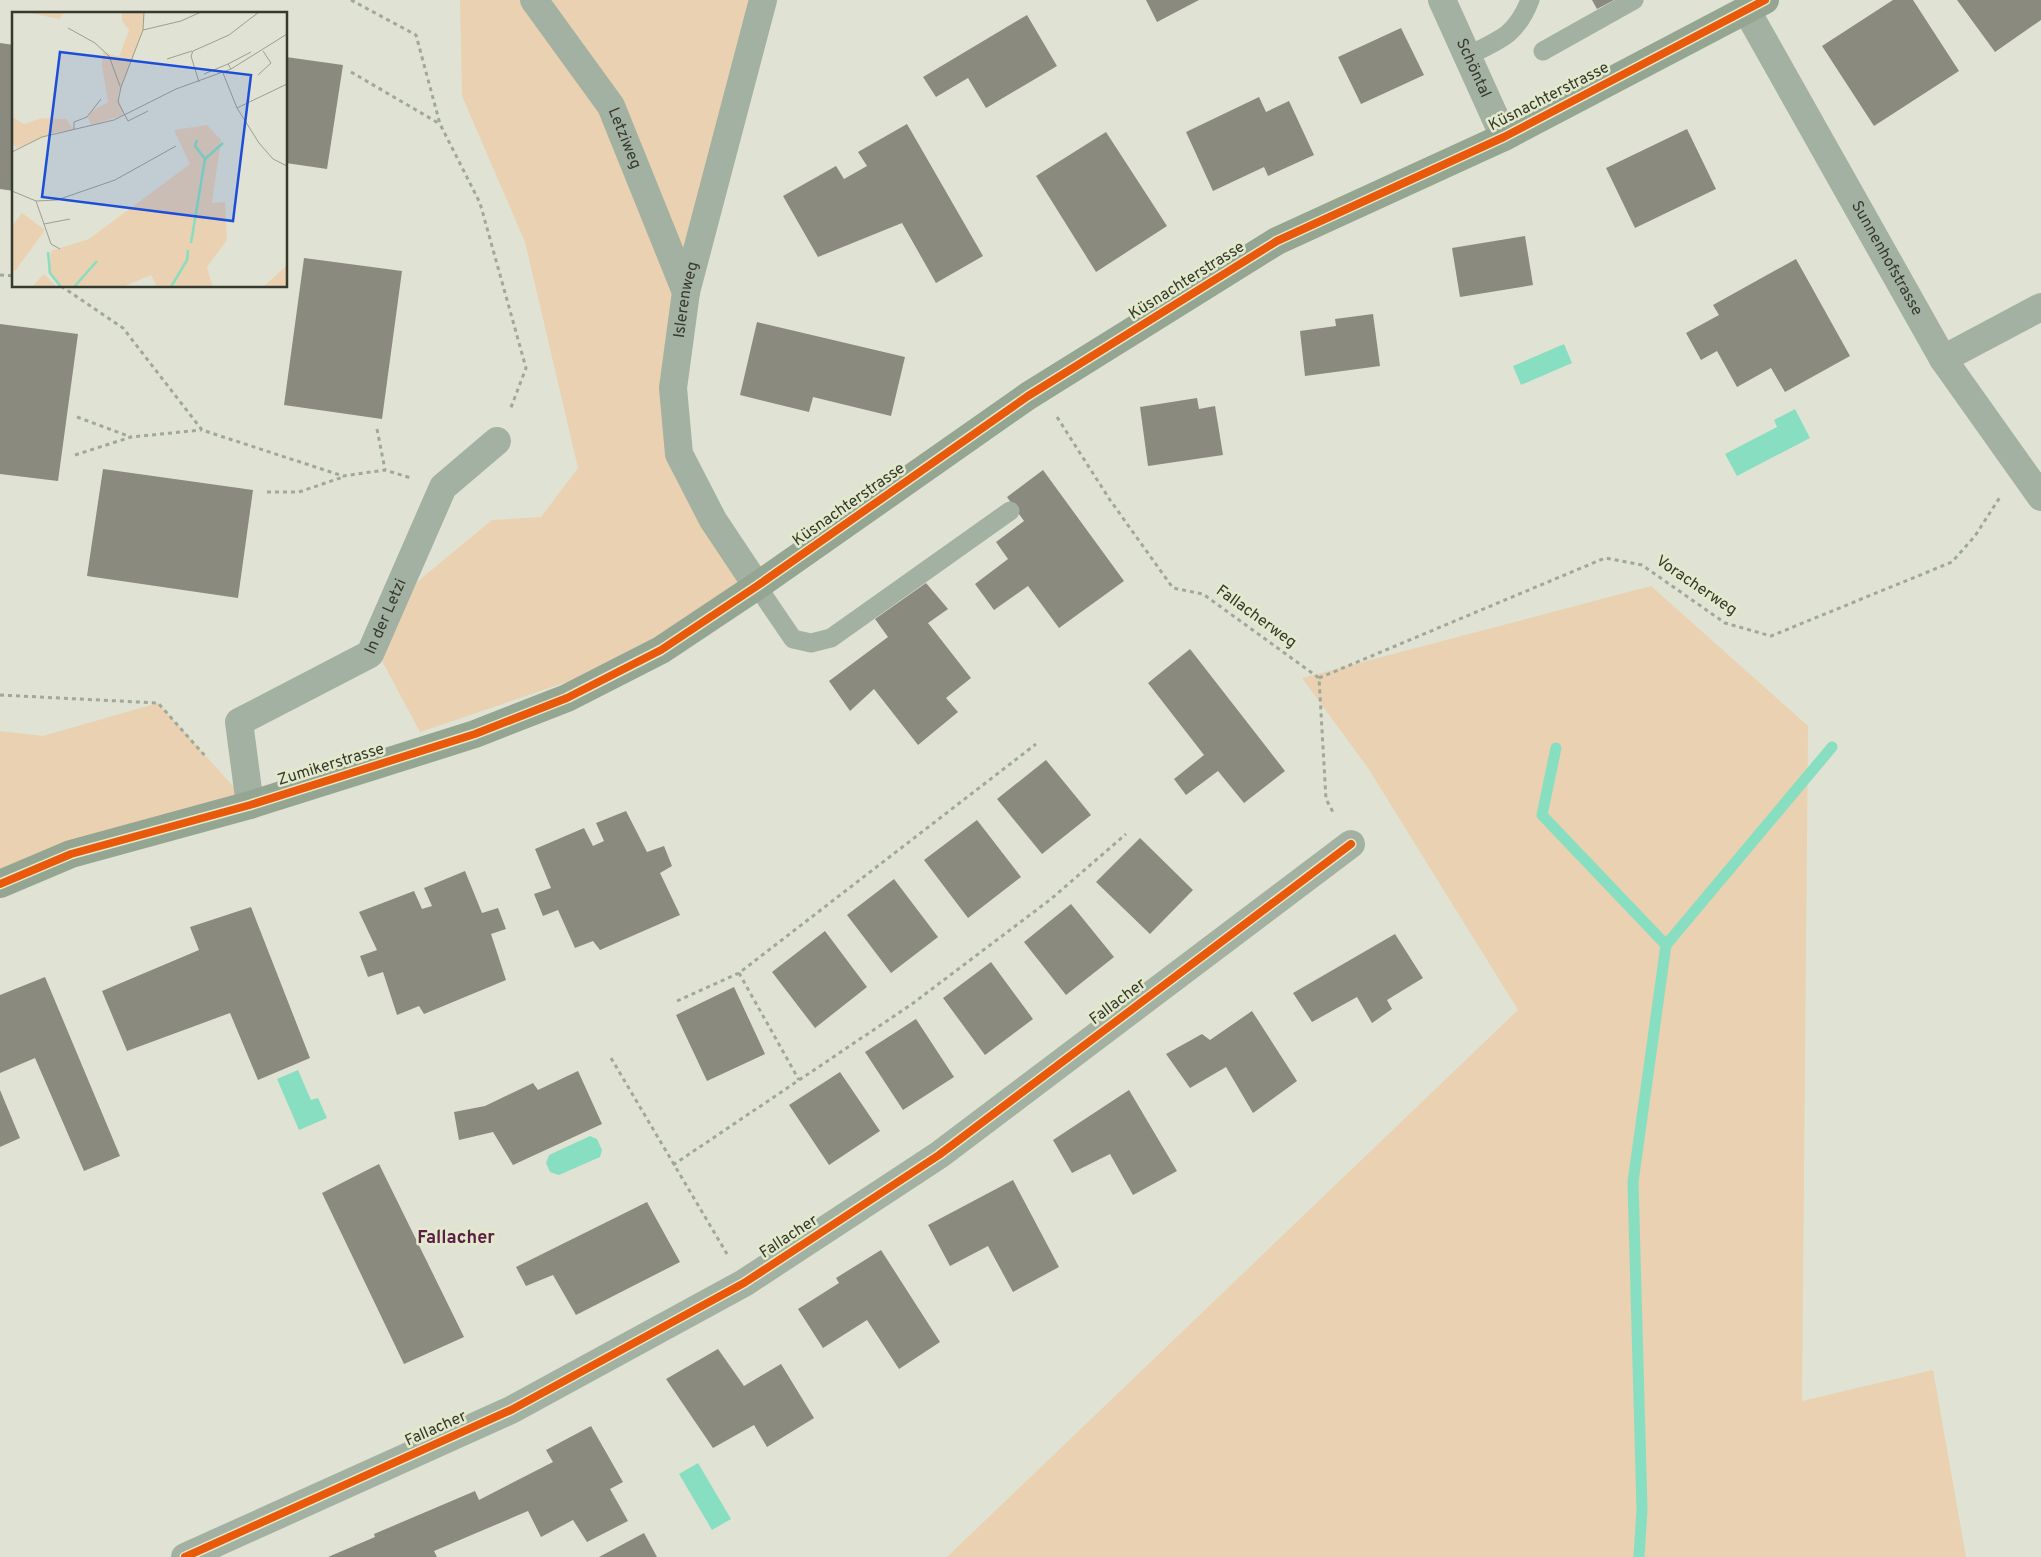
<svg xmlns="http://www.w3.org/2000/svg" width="2041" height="1557" font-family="Overpass,sans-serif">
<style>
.green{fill:#e9d1b1}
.water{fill:#88dec1}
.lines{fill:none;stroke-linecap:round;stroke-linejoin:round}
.stream{stroke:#88dec1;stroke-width:11}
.building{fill:#8a8a7e}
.path{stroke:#9ea89b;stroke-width:3;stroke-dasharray:4 4;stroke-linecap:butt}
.lane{stroke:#a2b1a1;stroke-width:19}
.street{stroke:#a2b1a1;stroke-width:28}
.secondary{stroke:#94a592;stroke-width:28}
.cycleway-casing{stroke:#e3eacc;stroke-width:11}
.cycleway{stroke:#e8590c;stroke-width:8}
.labels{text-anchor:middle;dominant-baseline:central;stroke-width:5;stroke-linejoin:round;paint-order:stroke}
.street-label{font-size:16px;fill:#36392e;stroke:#e3eacc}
.neighbourhood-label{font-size:18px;font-weight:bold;fill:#5c2046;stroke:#e3eacc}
.inset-river{fill:none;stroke:#88dec1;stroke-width:2.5}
.inset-road{fill:none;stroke:#9c9f91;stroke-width:1}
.view{fill:#1d4ed8;fill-opacity:0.15;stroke:#1d4ed8;stroke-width:2.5}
.inset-edge{fill:none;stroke:#36392e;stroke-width:2.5}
</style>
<rect width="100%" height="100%" fill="#e0e3d3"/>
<path class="green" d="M460,0h303l-77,292 -7,162 78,132 -96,64 -241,82 -39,-73 36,-77 75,-62 49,-3 37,-49 -53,-226 -63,-146z
M1651,586l157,140 -6,675 131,-31 33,187h-1019l571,-547 -150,-242 -66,-90z
M158,703l92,102 -250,79v-153l43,5z"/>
<path class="water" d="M1564,344l8,19 -51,22 -8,-19z
M1795,409l15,29 -73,38 -12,-22 52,-27 -3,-7z
M298,1070l13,30 7,-2 9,20 -28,12 -22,-51z
M590,1136l7,3 5,11 -2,7 -41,18 -9,-3 -4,-9 3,-8z
M698,1463l33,56 -19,11 -33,-56z"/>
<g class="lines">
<path class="stream" d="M1556,748l-14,67 124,130
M1639,1557l3,-48 -9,-327 33,-237 166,-198"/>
</g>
<path class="building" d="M1146,0h53l-42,22z
M1592,0h22l-17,9z
M1893,0h20l46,71 -85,55 -52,-80z
M1957,0h84v20l-46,32z
M1027,15l30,51 -71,42 -18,-30 -32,19 -13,-20z
M1401,28l23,47 -63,29 -23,-47z
M0,43l14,2v146l-14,-2z
M286,57l57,8 -16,104 -41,-6z
M1259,97l7,15 23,-11 25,54 -46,21 -4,-9 -51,24 -27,-59z
M907,124l76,132 -47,27 -34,-60 -84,34 -35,-61 53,-30 8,13 23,-13 -9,-14z
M1687,129l29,60 -81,39 -29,-60z
M1106,132l61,94 -71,46 -60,-96z
M1525,236l8,49 -73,12 -8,-49z
M304,258l98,13 -20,148 -98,-14z
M1796,259l54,97 -65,36 -14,-24 -34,19 -20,-36 -16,9 -15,-27 33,-18 -6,-10z
M1373,314l7,52 -75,10 -5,-45 36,-5 -1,-7z
M757,322l148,35 -14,59 -78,-19 -4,15 -69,-17z
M0,324l78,10 -20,147 -58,-7z
M1197,398l2,11 16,-3 8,49 -75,11 -8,-59z
M103,469l150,21 -15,108 -151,-22z
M1043,470l81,111 -65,47 -31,-42 -34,24 -19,-26 33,-25 -12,-17 28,-21 -17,-24z
M926,583l22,26 -20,14 43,55 -25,20 12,14 -40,33 -44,-56 -24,22 -21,-30 59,-44 -13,-18z
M1190,649l95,122 -41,32 -26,-32 -32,24 -12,-16 30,-24 -56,-72z
M1046,760l45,55 -49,39 -45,-55z
M626,811l21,41 17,-6 8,20 -12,7 20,42 -80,35 -7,-9 -18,7 -17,-38 -15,6 -9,-22 17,-6 -16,-39 49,-21 9,18 11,-5 -8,-18z
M977,820l44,57 -53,41 -44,-58z
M1140,838l53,52 -43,44 -54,-52z
M465,871l17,42 16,-5 8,21 -15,5 15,46 -82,34 -5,-8 -22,9 -14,-43 -15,5 -8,-21 17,-6 -18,-38 55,-21 8,18 10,-3 -8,-18z
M894,879l44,58 -47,36 -44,-58z
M1071,904l43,53 -48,38 -42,-53z
M251,907l59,151 -52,22 -28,-67 -103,38 -25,-60 97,-41 -9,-23z
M825,931l42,56 -52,41 -43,-56z
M1395,934l28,44 -36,22 5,9 -20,14 -15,-26 -45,25 -19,-29z
M991,962l42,57 -48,36 -42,-57z
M45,977l75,179 -36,15 -49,-113 -35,15v-78z
M734,987l31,67 -58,27 -31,-66z
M1252,1011l45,70 -44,32 -27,-46 -36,21 -24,-34 36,-20 8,6z
M916,1019l38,58 -51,33 -38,-58z
M578,1071l24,53 -89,41 -20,-33 -34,8 -5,-28 31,-6 48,-23 5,7z
M840,1072l40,59 -51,34 -40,-60z
M0,1090l20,48 -20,9z
M1129,1090l48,81 -44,24 -23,-41 -38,19 -19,-33z
M379,1164l85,173 -60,27 -82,-171z
M1013,1180l46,87 -46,25 -25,-46 -38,20 -22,-41z
M647,1202l33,60 -104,53 -23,-40 -27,11 -10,-19z
M881,1250l59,92 -41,27 -32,-49 -44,28 -25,-39 41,-26 -3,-5z
M718,1349l26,37 37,-22 33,54 -47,29 -13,-22 -41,23 -47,-69z
M591,1426l32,56 -13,7 18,32 -41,21 -14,-22 -32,17 -13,-26 -94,40 3,6h-109l47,-20 -1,-3 101,-43 4,9 74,-38 -7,-12z
M644,1533l13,24h-58z"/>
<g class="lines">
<path class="path" d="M351,0l65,35 24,89 40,79 46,165 -16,42
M351,72l89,52
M0,275l14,1
M61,286l62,42 79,102 141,46 42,-6 26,8
M77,417l54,20
M1057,417l53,83 63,88 30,6 116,84 7,121 8,15
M377,429l8,41
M75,455l56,-18 70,-7
M267,492h32l44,-15
M1319,678l286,-120 37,7 83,58 46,13 181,-74 23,-26 25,-39
M0,695l158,8 49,55
M739,973l60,107
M677,1001l62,-28 297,-229
M611,1058l116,196
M673,1165l239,-161 139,-105 75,-65"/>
<path class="lane" d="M1543,51l91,-51
M1467,56c32,-16 49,-20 63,-56
M757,586l36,53 18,4 20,-5 179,-127"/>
<g class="street">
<path id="s1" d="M534,0l77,106 75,186"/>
<path id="s2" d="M1442,0l62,137"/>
<path id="s3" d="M1747,11l196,348 98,138"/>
<path d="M1943,359l98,-52"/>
<path id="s4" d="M757,586l-44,-66 -34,-66 -6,-66 13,-96 77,-292"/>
<path id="s5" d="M250,805l-11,-83 131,-68 73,-167 54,-46"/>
<path d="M185,1557l326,-147 233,-127 195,-128 412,-311"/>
</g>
<path class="secondary" d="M0,884l71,-30 179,-49 225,-71 92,-36 94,-48 96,-64 271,-190 249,-155 227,-104 261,-137"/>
<g class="cycleway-casing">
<path id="cycleway" d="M0,884l71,-30 179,-49 225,-71 92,-36 94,-48 96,-64 271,-190 249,-155 227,-104 261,-137
M185,1557l326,-147 233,-127 195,-128 412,-311"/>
</g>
<use href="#cycleway" class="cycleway"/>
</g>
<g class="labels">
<g class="street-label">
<text stroke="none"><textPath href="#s2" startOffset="75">Schöntal</textPath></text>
<text transform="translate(1549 97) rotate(-27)">Küsnachterstrasse</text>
<text stroke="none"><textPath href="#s1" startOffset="166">Letziweg</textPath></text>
<text stroke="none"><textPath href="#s3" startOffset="284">Sunnenhofstrasse</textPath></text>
<text transform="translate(1187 281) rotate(-32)">Küsnachterstrasse</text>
<text stroke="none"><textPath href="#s4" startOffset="309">Islerenweg</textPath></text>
<text transform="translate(849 505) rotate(-35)">Küsnachterstrasse</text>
<text transform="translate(1696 586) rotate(34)">Voracherweg</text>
<text stroke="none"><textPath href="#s5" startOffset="272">In der Letzi</textPath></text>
<text transform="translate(1256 617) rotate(36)">Fallacherweg</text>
<text transform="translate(331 765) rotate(-17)">Zumikerstrasse</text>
<text transform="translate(1118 1002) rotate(-37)">Fallacher</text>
<text transform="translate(789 1237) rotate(-33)">Fallacher</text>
<text transform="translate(436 1429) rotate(-24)">Fallacher</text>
</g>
<g class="neighbourhood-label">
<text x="456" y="1238">Fallacher</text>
</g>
</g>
<g transform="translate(12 12)">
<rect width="275" height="275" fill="#e0e3d3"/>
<path d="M13,0h40l-6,7zM110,0h22l-1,18 -25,66 6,19 -33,10 -3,-7 4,-7 16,-9 -6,-36 1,-14 16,5 10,-27 -7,-9zM0,105l12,7 18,-6 24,1 8,11 -18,2 -39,16 -5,-5zM195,113l14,15 -9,63 13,-1 2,38 -20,27 5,18 4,2h-59l-6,-12 -29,12h-60l-14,-14 3,-22 38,-12 101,-75 -16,-34zM10,201l23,17 -30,41 -3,-2v-43zM275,252v23h-24l20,-18zM32,262l12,12 -24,1z" fill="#e9d1b1"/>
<path class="inset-river" d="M185,128l-2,6 10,13M179,231l14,-84 18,-16M36,240l2,21 11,14M62,275l23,-26M159,275l16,-27 1,-10"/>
<path class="inset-road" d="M132,0l-1,18 -22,57 -3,15 10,19 20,-10M56,16l27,15 14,13 11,30M131,18l38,-9 20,-9M155,47l25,-8M219,57l-3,-5 23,-12M211,61l14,35 22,35 14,16 14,7M192,62l24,-10M246,63l13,-12 -8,-12M187,70l-8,-26 2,-5 36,-16 30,-23M225,96l50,-24M62,118v-8l13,-5 14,-18M0,140l30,-15 72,-17 62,-31 55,-20 56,-35M0,179l24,10 21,-1 58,-20 61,-34M24,189l15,43 9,5M32,212l26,-5"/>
<path class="view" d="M48,40l191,23 -18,146 -191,-24z"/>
<rect width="275" height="275" class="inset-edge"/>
</g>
</svg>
